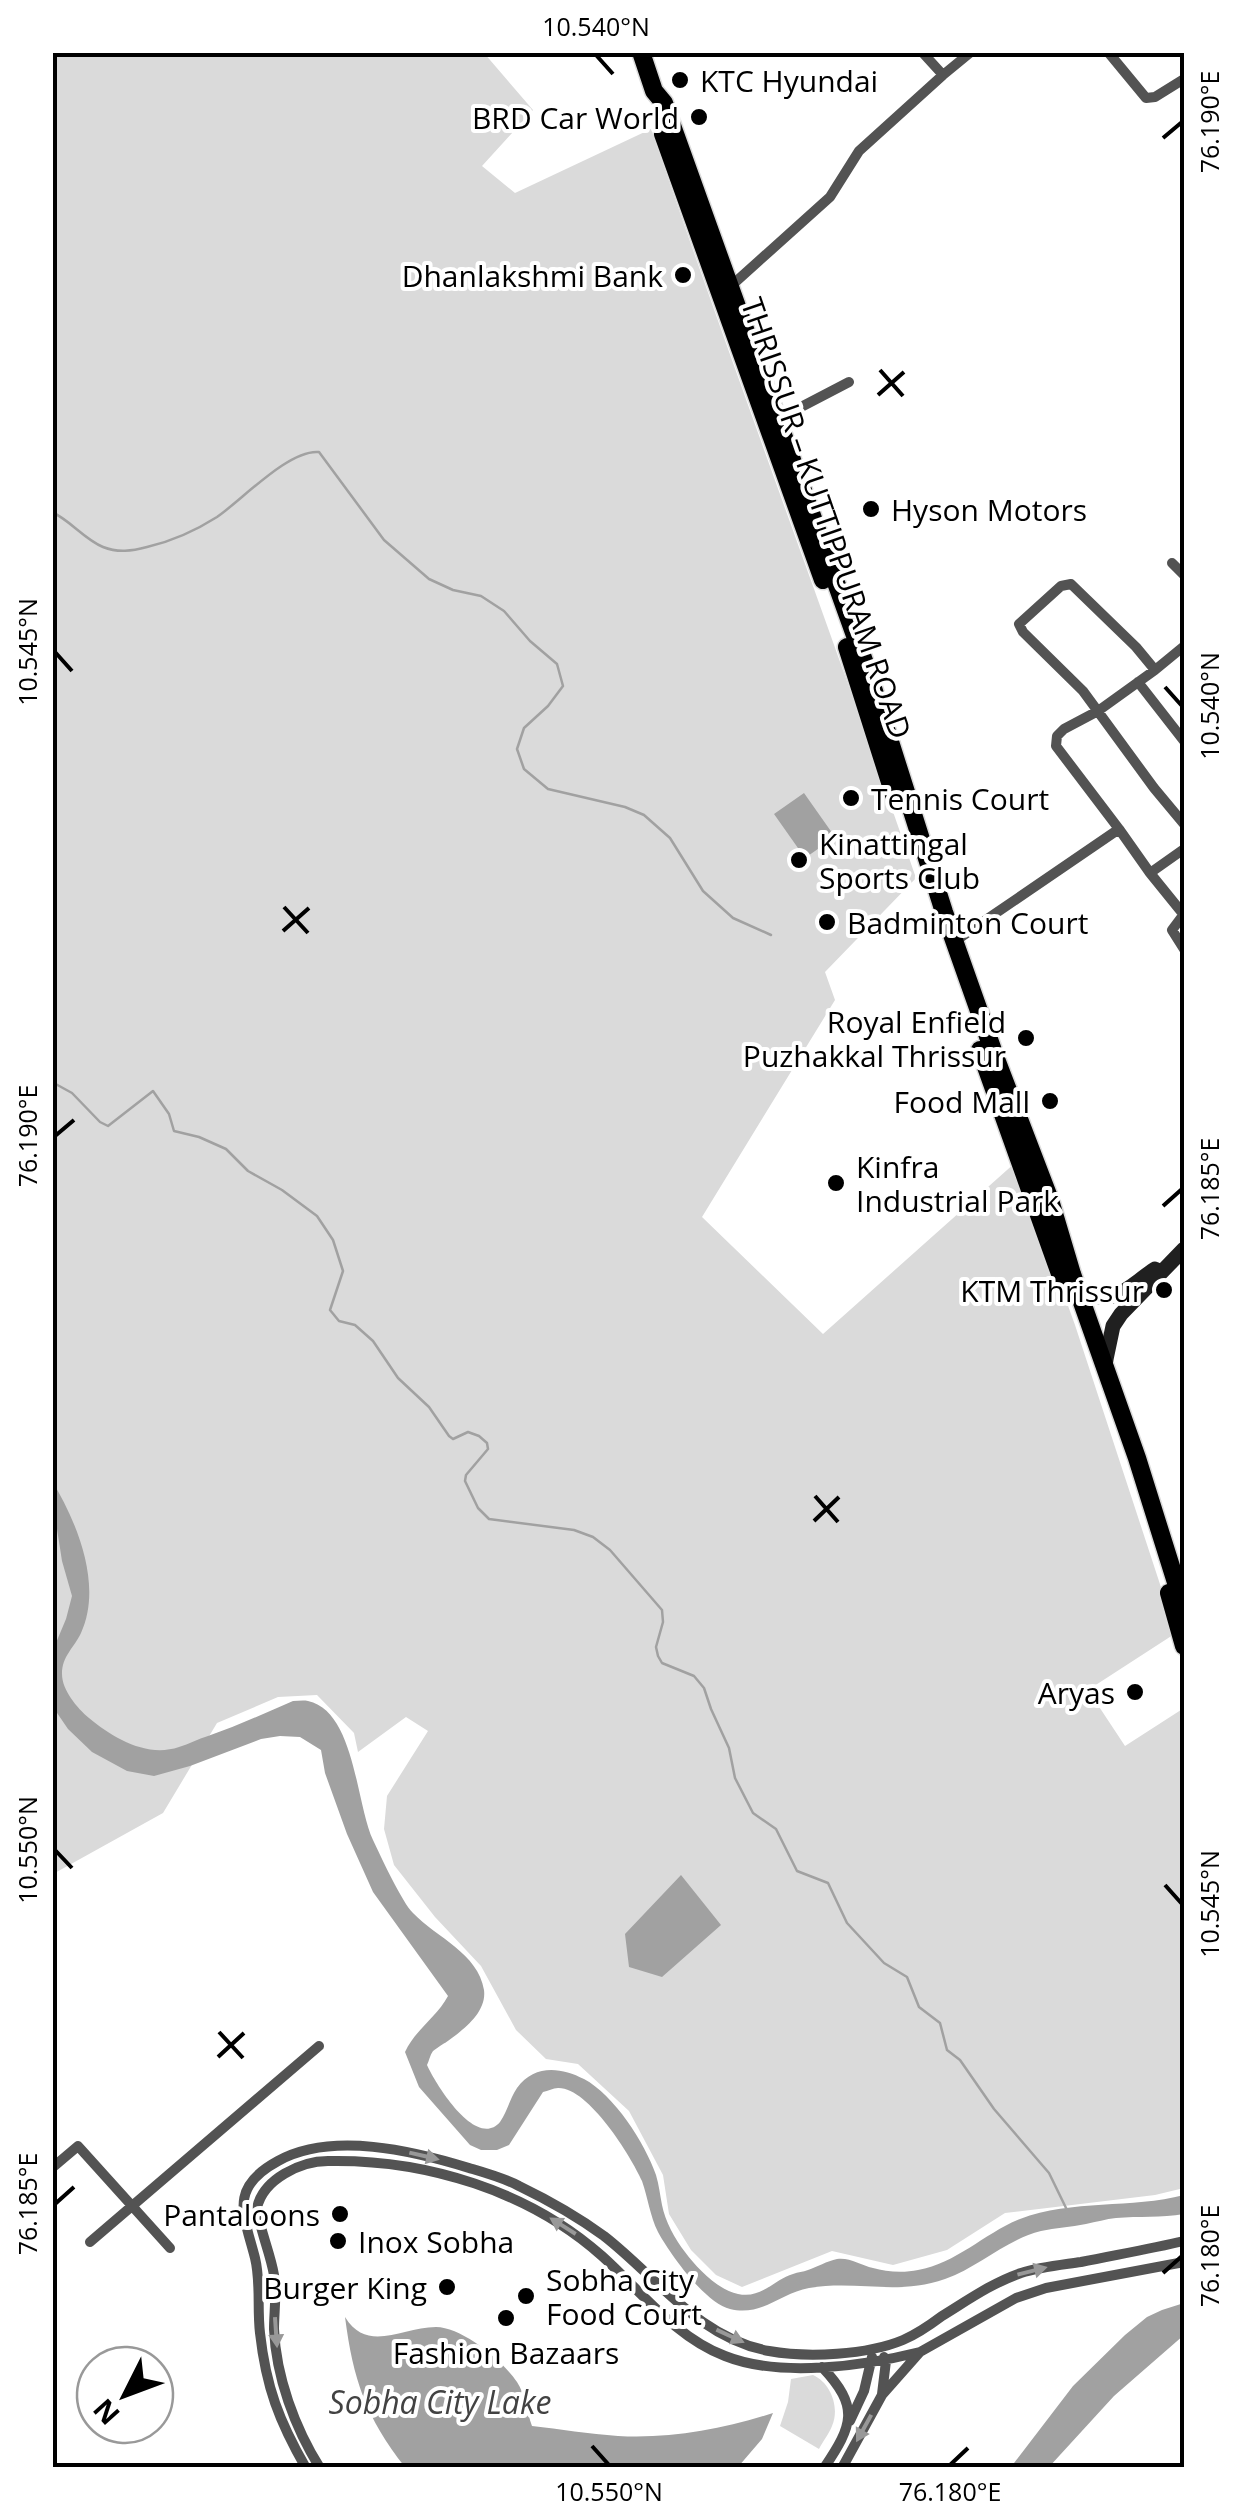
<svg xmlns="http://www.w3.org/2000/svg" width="1237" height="2520" font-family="'Open Sans',sans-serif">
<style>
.green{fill:#dadada}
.water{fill:#a1a1a1}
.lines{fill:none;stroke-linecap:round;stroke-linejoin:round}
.stream{stroke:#a1a1a1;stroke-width:2.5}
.primary-casing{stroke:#dbdbdb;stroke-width:21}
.minor{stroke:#535353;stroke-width:10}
.secondary{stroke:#202020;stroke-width:15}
.primary{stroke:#000;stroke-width:18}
.oneway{fill:#989898}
.ticks{fill:none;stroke:#000;stroke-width:4}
.poi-dot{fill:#000;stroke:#fff;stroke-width:4}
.labels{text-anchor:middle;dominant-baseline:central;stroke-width:8;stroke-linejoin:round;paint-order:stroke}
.poi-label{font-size:30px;fill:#000;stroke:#fff;text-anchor:start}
.street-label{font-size:30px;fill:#000;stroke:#fff}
.water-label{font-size:32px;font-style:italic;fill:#424242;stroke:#fff}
.neatline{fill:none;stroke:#000;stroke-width:4}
.ticks-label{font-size:25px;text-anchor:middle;fill:#000}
</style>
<rect width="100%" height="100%" fill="#fff"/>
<path class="green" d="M53,53h431l49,57 -51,56 33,27 136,-64c86,251 179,499 265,749l-91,94 10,28 -133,217 121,117 193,-172 59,163 101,308 -88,57 37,56 59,-38v480l-29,7 -150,18 -58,37 -54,15 -61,-14 -90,36 -26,-12 -25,-25 -22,-36 -6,-39 -34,-64 -51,-47 -32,-5 -30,-29 -35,-64 -46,-49 -41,-52 -10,-36 3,-33 41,-65 -22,-14 -48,35 -4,-19 -37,-38 -39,2 -61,26 -54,90 -110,61z
M813,2375c18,8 27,33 19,51 -3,8 -9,15 -13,23l-39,-23 8,-24 3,-23z"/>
<path class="water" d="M804,793l31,44 -30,21 -31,-44z
M52,1481c25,41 51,104 29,152 -7,15 -19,23 -19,41 0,16 15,34 27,44 24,20 58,40 90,29 10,-3 19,-8 29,-11 29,-10 57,-23 85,-35 5,0 10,-1 15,0 47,10 48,103 65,139 8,17 29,62 40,73 24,25 65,40 71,77 3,23 -22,41 -39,53 -1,0 -12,8 -12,8 -3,4 -4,10 -6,14 8,18 49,85 73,57 7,-10 10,-24 17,-34 17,-24 44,-21 67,-9 30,16 61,64 72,96 3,10 4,20 6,30 3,16 13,34 23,47 12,16 33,38 53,42 24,5 35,-14 55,-20 5,-2 10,-2 15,-4 9,-3 19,-9 29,-11 12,-2 24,6 36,9 13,4 31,5 45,2 39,-7 67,-37 102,-51 52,-20 112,-10 164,-24v19c-23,4 -45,2 -68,4 -10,1 -20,4 -30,6 -15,3 -31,4 -45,7 -34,8 -62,36 -96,48 -48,17 -87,1 -136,9 -28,5 -48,29 -79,21 -25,-6 -60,-55 -72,-77 -8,-16 -10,-34 -16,-51 -11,-25 -54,-94 -84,-93 -5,0 -10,3 -15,4l-34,53 -12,5h-16l-11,-5 -51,-58 -14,-35c10,-22 31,-34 43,-56l-75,-104 -26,-58 -22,-61 -4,-23 -21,-13 -20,-1 -19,3 -71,27 -36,10 -27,-5 -35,-19 -24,-23 -15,-22v-57l13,-31 6,-23 -10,-35 -5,-32 -4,-9z
M681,1875l40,50 -59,52 -33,-10 -4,-33z
M1184,2303v32l-70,61 -65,71h-38l62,-81 52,-51 22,-18 15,-7z
M345,2317c23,37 57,10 91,10 26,0 67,34 81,55 8,12 10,31 15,44 28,3 57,8 86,10 52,3 106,-7 155,-23l-11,26 -24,28h-333c-39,-49 -52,-88 -60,-150z"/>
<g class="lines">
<path class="stream" d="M52,512c19,9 32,27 51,35 15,6 29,4 44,0 26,-6 48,-16 70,-30 25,-17 72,-68 102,-65l65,88 45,39 24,11 28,6 23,15 26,30 27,23 6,22 -15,20 -24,22 -7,21 7,20 24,20 77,18 19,8 26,23 33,53 30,27 38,17
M52,1082l20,11 28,29 8,4 45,-35 16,23 5,17 25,6 27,12 22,22 34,19 35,26 16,24 10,31 -13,39 9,11 16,4 18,16 25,37 31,29 20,29 4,3 15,-7 11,4 8,7 1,6 -22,26 -1,6 13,27 11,11 85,11 19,7 17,13 52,60 1,12 -7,25 2,9 4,7 32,13 10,12 7,21 18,39 6,30 18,35 23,16 21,42 31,12 19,40 37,40 23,14 12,30 21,16 7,27 13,10 34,49 55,64 18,37"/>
<g class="primary-casing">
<path id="primary" d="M641,52l13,39 10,12 203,566 77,243 52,147 54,141 22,74 65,184 47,150
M663,134l160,446
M847,647l48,151
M980,1050l84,235
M1169,1593l15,53"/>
</g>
<path class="minor" d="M922,52l21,23
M1108,52l38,46 9,-1 29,-18
M731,286l99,-89 29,-46 84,-76 28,-23
M778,419l71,-37
M1172,563l12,12
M1155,670l-19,-23 -65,-63 -10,2 -42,38 4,8 60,59 71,97 30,36
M1138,682l46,59
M1119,829l31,44 34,-24
M1150,873l34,42
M1184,914l-12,16 12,19
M955,941l164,-112 -63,-83 1,-10 7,-7 34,-18 57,-41 28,-23 1,2
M52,2168l26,-22 92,102
M90,2242l229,-196
M822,2367c38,40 31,58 2,101
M882,2394l4,-33 -2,-4
M850,2421l14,-30 8,-34
M306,2468c-27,-47 -40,-81 -46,-135 -3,-25 1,-51 -5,-75 -11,-43 -27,-70 23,-97 54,-30 136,-10 191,7 17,5 35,10 50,18 29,14 59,31 85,50 53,41 94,102 165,115 39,7 98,4 134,-11 14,-6 27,-15 39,-24 26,-16 50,-33 79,-43 19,-6 40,-8 60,-11 34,-7 69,-13 103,-21
M320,2468c-25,-40 -44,-91 -46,-139 0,-17 3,-36 0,-54 -4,-23 -14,-44 -17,-67 6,-29 44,-47 71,-47 98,-2 201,30 274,95 39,35 73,81 123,100 55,22 139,10 195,-4
M842,2468l40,-73 38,-43 96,-54 30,-10 138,-26"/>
<path class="secondary" d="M1079,1291c37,16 46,-2 76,-22
M1105,1364l8,-38 8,-12 63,-65"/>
<use href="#primary" class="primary"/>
</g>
<defs><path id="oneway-solid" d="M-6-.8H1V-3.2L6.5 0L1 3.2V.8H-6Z" transform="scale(2.5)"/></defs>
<g class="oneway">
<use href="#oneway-solid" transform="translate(424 2156) rotate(13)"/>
<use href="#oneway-solid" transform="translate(563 2226) rotate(-148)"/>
<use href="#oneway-solid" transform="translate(1032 2271) rotate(-14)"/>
<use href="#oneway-solid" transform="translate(276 2332) rotate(86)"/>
<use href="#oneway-solid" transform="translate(730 2336) rotate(25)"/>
<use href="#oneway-solid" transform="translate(864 2428) rotate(119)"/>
</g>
<path class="ticks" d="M596,55l17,19M1163,138l19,-16M880,370l23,26M878,395l26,-23M55,652l17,19M1165,687l17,19M284,907l24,26M283,931l26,-23M55,1136l19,-16M1163,1206l19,-17M815,1496l23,26M814,1521l25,-24M55,1850l17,18M1165,1885l17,19M219,2032l24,26M218,2057l26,-24M55,2204l19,-17M1163,2273l19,-17M592,2446l17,19M950,2465l18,-17"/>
<g class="poi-dot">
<circle cx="680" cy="80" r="10"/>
<circle cx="699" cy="117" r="10"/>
<circle cx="683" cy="275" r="10"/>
<circle cx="871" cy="509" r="10"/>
<circle cx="851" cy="798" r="10"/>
<circle cx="799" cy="860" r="10"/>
<circle cx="827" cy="922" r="10"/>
<circle cx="1026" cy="1038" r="10"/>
<circle cx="1050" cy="1101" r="10"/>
<circle cx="836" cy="1183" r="10"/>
<circle cx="1164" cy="1290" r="10"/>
<circle cx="1135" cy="1692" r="10"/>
<circle cx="340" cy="2214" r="10"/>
<circle cx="338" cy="2241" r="10"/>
<circle cx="447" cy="2287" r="10"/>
<circle cx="526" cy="2296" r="10"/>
<circle cx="506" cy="2318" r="10"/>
</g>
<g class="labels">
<g class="poi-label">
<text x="700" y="80">KTC Hyundai</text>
<text x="679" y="117" text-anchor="end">BRD Car World</text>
<text x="663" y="275" text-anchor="end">Dhanlakshmi Bank</text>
<text x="891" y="509">Hyson Motors</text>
<text x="871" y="798">Tennis Court</text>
<text x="819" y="843">Kinattingal<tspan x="819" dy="34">Sports Club</tspan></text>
<text x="847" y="922">Badminton Court</text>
<text x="1006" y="1021" text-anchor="end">Royal Enfield<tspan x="1006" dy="34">Puzhakkal Thrissur</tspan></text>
<text x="1030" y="1101" text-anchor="end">Food Mall</text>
<text x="856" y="1166">Kinfra<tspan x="856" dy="34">Industrial Park</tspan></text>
<text x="1144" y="1290" text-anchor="end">KTM Thrissur</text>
<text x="1115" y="1692" text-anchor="end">Aryas</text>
<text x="320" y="2214" text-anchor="end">Pantaloons</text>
<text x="358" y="2241">Inox Sobha</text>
<text x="546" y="2279">Sobha City<tspan x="546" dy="34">Food Court</tspan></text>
<text x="427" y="2287" text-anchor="end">Burger King</text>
<text x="506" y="2352" text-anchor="middle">Fashion Bazaars</text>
</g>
<g class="street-label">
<text transform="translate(827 518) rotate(71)">THRISSUR – KUTTIPPURAM ROAD</text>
</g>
<g class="water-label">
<text x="440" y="2401">Sobha City Lake</text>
</g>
</g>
<rect width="1237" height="2520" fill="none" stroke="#ffffff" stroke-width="110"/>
<g transform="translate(125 2395) rotate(228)"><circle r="48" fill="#ffffff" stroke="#999999" stroke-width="2.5"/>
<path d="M0-8L18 38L0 25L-18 38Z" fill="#000000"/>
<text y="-15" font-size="28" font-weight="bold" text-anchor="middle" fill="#000000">N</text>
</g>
<rect x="55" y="55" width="1127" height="2410" class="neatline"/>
<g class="ticks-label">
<text x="596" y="36">10.540°N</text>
<text transform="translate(1210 122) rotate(-90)" y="9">76.190°E</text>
<text transform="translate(28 652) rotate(-90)" y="9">10.545°N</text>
<text transform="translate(1210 706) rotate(-90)" y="9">10.540°N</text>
<text transform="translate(28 1136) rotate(-90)" y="9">76.190°E</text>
<text transform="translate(1210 1189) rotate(-90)" y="9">76.185°E</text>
<text transform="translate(28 1850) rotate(-90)" y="9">10.550°N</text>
<text transform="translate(1210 1904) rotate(-90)" y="9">10.545°N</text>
<text transform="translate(28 2204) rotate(-90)" y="9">76.185°E</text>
<text transform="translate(1210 2256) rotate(-90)" y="9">76.180°E</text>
<text x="609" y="2501">10.550°N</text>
<text x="950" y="2501">76.180°E</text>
</g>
</svg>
